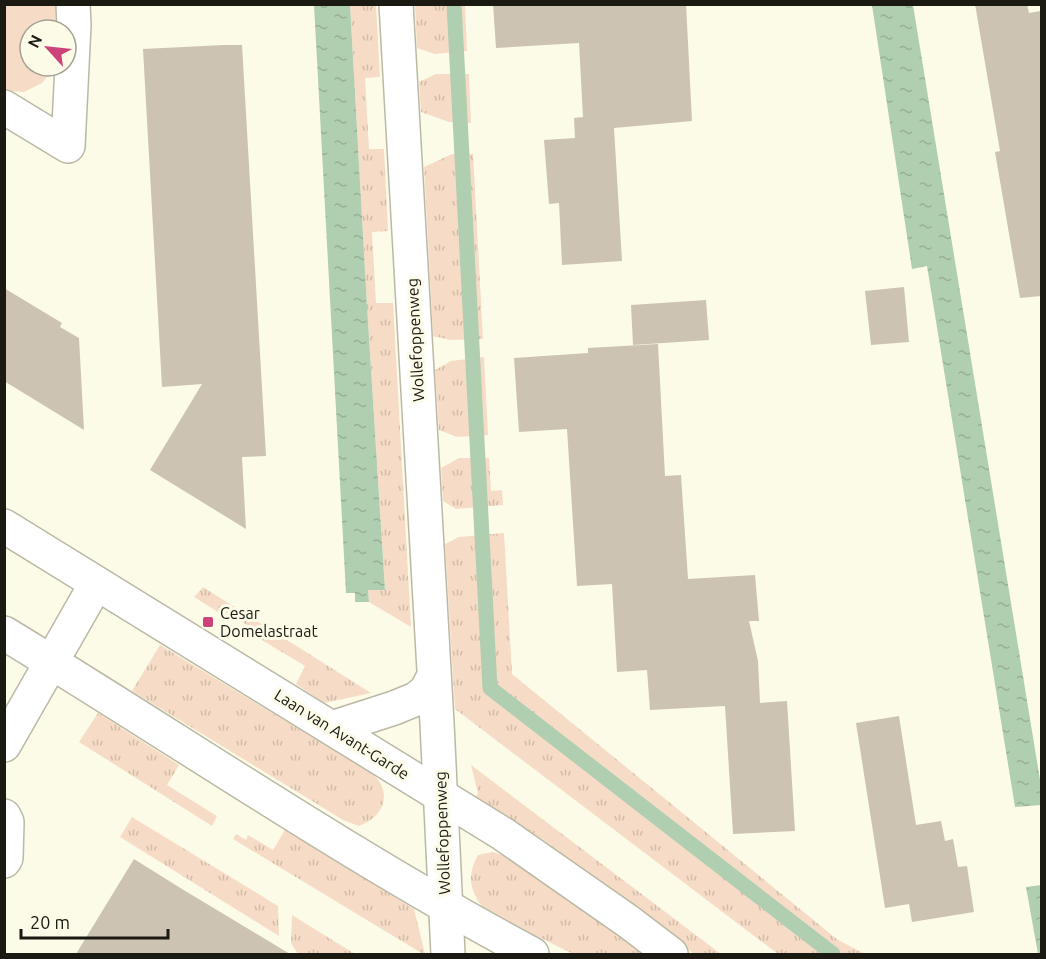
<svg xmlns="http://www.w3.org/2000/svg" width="1046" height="959" font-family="Ubuntu,sans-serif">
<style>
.grass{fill:url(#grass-tufts)}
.park{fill:#f6dcc6}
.water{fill:url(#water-ripples)}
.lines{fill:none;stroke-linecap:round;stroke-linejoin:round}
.stream{stroke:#b0ceb0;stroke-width:15}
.building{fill:#cdc3b2}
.minor-casing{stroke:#bbb9a6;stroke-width:36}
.tertiary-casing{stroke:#bbb9a6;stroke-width:36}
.minor{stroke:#fff;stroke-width:33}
.tertiary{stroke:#fff;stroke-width:33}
.poi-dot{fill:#cc427a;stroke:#fcfbe7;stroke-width:2}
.labels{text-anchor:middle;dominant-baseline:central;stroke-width:6;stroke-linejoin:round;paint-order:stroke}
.street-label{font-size:16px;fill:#1a1912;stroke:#fcfbe7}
.poi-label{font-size:16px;fill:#1a1912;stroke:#fcfbe7;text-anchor:start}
</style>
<defs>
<pattern id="grass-tufts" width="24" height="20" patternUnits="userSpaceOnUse" patternTransform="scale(1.5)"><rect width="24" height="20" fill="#f6dcc6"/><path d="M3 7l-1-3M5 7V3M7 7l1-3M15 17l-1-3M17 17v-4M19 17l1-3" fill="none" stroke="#d2bca9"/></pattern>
<pattern id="water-ripples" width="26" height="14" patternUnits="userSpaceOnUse" patternTransform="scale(1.5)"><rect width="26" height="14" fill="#b0ceb0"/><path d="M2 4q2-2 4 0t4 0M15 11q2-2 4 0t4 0" fill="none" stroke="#97b096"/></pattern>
</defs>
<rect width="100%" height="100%" fill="#fcfbe7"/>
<path class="grass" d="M350,5h26l4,72 -15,1 4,71h15l4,82 -16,1 4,71h17l18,324 -42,-25 -1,-12 17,-1 -18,-283z
M415,5h50l2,46 -32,3 -18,-6z
M436,74h33l2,49 -22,-1 -28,-10 -2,-30z
M452,154h21l10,185 -33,1 -17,-4 -9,-169z
M484,357l4,78 -31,2 -18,-7 -4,-60 16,-9z
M459,458h30l2,33 11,-1 1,15 -47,4 -13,-8 -2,-33z
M504,533l8,141 326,266 27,14h-87l-323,-245 -10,-165 14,-7z
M203,587l168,106 -47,10 -28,-19 9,-18 -53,-32v-6l-30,-18 -4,2 -24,-15z
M160,645l213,129c20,19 11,43 -14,52l-16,-6 -211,-129z
M98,713l81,52 -12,20 50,31 -5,10 -133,-84z
M471,765l250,189h-27l-155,-117 -63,-40 2,-4z
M132,817l146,89 1,30 -159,-99z
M285,830l129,79 11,45h-2l-190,-115 3,-5 10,6 2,-5 25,15z
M492,852l14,4 137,98h-70l-88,-44c-15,-17 -19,-35 -7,-55z
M292,915l63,39h-57l-7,-11z"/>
<path class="park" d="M5,5h51l1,25h-27v36l25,1 -13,16 -18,9 -19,-1z"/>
<path class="water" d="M314,5h36l17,301 18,284h-17l1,12h-14v-9h-9z
M872,5h41l128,781v19l-26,2 -88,-541 -15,3z
M1041,885v69h-3l-12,-67z"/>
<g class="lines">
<path class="stream" d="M454,4l36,684 343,266"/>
</g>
<path class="building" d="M493,4h193l6,117 -78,7 8,133 -60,4 -3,-62 -10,1 -5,-64 31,-2 -1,-20 9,-1 -4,-74 -83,5z
M975,4h52l2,9 12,-2v285l-21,2 -25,-146 5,-1z
M224,45h18l24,411 -24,1 4,72 -96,-59 52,-86 -40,3 -19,-338z
M904,287l5,55 -38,3 -6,-54z
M4,288l58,35 -2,4 19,11 5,92 -80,-49z
M706,300l3,40 -76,5 -2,-40z
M658,344l7,132 16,-1 7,104 67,-4 4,46h-10l9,40 2,42 27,-2 8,130 -62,3 -8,-128 -75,4 -3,-40 -30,2 -5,-88 -35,2 -10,-157 -48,3 -5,-74 74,-5v-5z
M899,716l17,109 25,-4 4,20 8,-2 5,28 9,-1 7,46 -62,10 -3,-18 -24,4 -29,-185z
M134,859l48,30 108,65h-214z"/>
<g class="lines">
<g class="minor-casing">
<path id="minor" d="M396,4l41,719 11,231
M4,107l64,39 6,-121 -1,-21
M332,728l62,-20 22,-9 10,-8 8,-15
M4,745l92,-161
M4,816l3,6 -1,36 -2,3"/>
</g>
<g class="tertiary-casing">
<path id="tertiary" d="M4,526l499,308 126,88 42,32
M4,633c176,107 346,224 528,321"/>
</g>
<use href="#minor" class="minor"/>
<use href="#tertiary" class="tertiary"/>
</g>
<rect class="poi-dot" x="202" y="616" width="12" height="12" rx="3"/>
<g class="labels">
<g class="street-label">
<text transform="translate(415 340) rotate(-93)">Wollefoppenweg</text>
<text transform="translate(342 734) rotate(32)">Laan van Avant-Garde</text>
<text transform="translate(442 833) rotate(-92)">Wollefoppenweg</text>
</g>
<g class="poi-label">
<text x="220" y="613">Cesar<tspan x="220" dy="18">Domelastraat</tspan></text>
</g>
</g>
<rect width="1046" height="959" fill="none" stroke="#1a1912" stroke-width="12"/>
<g transform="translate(48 48) rotate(297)"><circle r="28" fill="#fcfbe7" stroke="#a2a192" stroke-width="1.5"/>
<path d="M0-4.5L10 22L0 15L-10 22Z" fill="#cc427a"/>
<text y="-9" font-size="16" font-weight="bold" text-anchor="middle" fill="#1a1912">N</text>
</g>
<path d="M21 929v9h147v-9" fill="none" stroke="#1a1912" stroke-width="3"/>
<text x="30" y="929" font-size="18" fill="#1a1912" stroke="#fcfbe7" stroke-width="4.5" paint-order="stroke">20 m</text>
</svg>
